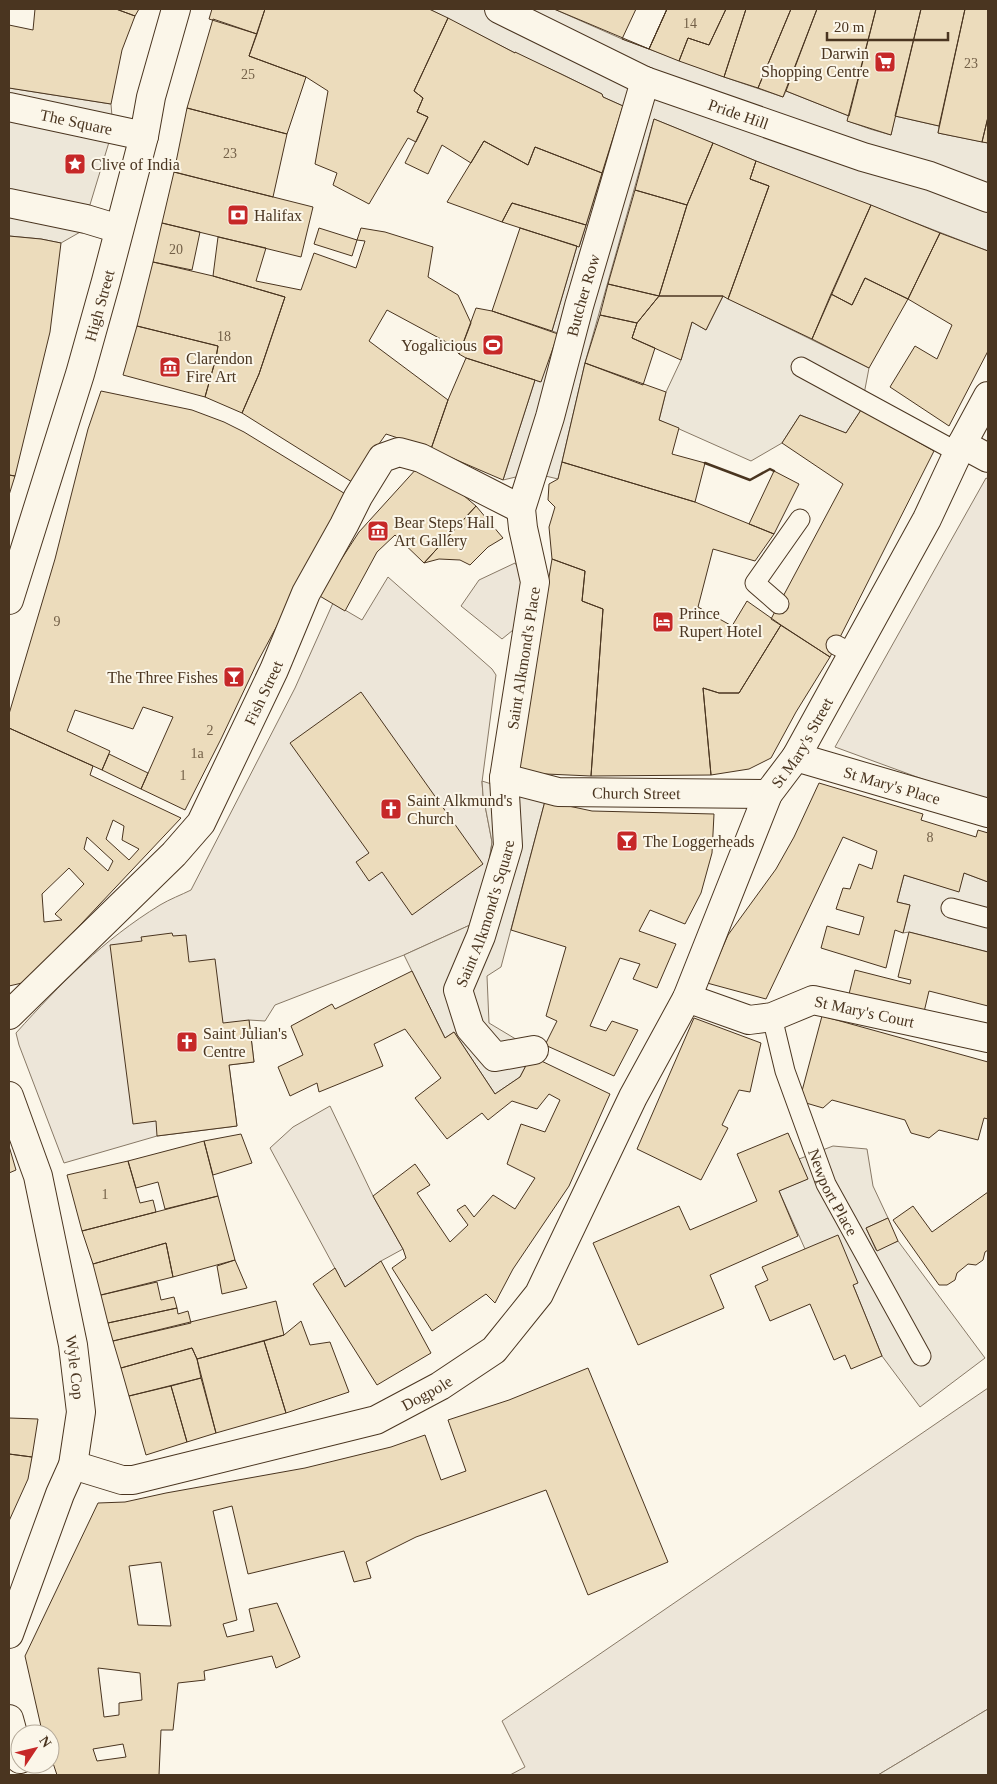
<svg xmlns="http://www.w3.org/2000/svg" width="997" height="1784" font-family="Georgia,serif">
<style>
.green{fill:#ede6d9;stroke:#887966}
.parking{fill:#ede7d9;stroke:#887966}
.building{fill:#ecdcbc;stroke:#4a3520;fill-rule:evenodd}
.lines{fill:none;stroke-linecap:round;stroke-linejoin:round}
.lane-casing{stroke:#4a3520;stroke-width:21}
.street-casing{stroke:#4a3520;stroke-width:30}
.secondary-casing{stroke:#4a3520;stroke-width:30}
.lane{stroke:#fbf6e9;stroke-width:19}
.street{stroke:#fbf6e9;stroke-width:28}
.secondary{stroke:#fbf6e9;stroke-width:28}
.wall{stroke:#4a3520;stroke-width:2.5}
.labels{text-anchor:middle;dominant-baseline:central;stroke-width:4;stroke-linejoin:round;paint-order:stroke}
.number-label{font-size:14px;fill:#725f47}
.poi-label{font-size:16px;fill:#4a3520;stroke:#fbf6e9;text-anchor:start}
.street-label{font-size:16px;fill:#4a3520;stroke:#fbf6e9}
</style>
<rect width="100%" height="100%" fill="#fbf6e9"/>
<path class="green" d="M986,478l2,1v324l-153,-56z
M515,563l11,17 -8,46 -16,13 -41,-33 18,-26z
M388,577l104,92 4,6 -14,107 1,13 9,47 -9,55 -13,28 -66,30 -129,50 -10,16 -16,-1 5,42 -25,3 8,61 -80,10 -93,27 -45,-118 -3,-12c45,-50 87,-93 144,-128 10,-6 21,-10 31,-15l104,-202 38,-85 29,17z
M330,1106l43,90 30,53 -22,12 -36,26 -75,-139 23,-21z
M988,1388v321l-110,66h-368l15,-8 -23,-46z"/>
<path class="parking" d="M429,9h125l68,30 102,38 59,20 3,-6 63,25 -1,5 22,8 21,6 4,-19 44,10 -1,7 50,10v108l-232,-90 -102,-42 -69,244 -27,116 -25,-6 -30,7 32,-100 5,2 18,-49 -6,-2 25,-85 2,1 7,-22 37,-119 -20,-9 -1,-3 -41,-20 -46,-21z
M9,88l102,16 2,25 -31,102 -21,12 -20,-4 -32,-3z
M723,296l146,72 -8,42 -15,23 -46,-18 -18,28 -31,18 -92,-41 7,-28 15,-32 11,-38 14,8z
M482,781l63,20 -44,166 -14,9 2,47 45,27 -14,27 -25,17 -41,-62 -9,6 -41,-83 66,-30 18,-52 4,-31 -9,-47z
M964,873l24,9v70l-79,-20 -6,1 7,-28 -13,-3 7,-27 54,16z
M833,1146l34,3 6,37 15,32 -22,10 10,22 22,-9 87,117 -65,49 -38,-51 -29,-71 -48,-36 -26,-58 28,-12 -8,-20z
M988,1709v66h-110z"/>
<path class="building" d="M35,9h81l19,7 -13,34 -11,54 -102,-16v-63l24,5z
M116,9h23l-4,7z
M212,9h53l-8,25 -48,-15z
M265,9h164l19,9 -34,73 9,7 -6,14 11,5 -12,25 -8,-4 -39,66 -36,-19 4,-12 -22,-9 13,-73 -22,-14 -57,-21z
M554,9h113l-18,40z
M636,9h31l-18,40 -27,-10z
M667,9h59l-17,36 -21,-7 -9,23 -30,-12z
M726,9h20l-22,68 -45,-16 9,-23 21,7z
M746,9h45l-33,79 -34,-11z
M791,9h26l-34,88 -25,-9z
M817,9h59l-27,107 -63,-25z
M876,9h45l-30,126 -44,-14z
M921,9h44l-26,117 -44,-10z
M965,9h23v108l-6,25 -44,-9z
M448,18l67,35v-1l46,22 41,20 1,3 20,9 -21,67 -67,-26 -7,18 -44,-24 -13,22 -29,-18 -14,29 -23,-11 23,-46 -11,-5 6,-14 -9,-7z
M213,19l44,15 -8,22 57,21 -19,57 -100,-26z
M187,108l100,26 -14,63 -99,-25z
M988,117v26l-6,-1z
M654,119l59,24 -26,62 -52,-15z
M484,141l44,24 7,-18 67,26 -16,52 -74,-22 -10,19 -55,-20z
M713,143l43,18 -6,18 19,7 -41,113 -5,-3h-64l28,-91z
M756,161l115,44 -59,134 -84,-40 41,-113 -19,-7z
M174,172l139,35 -12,50 -139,-34z
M635,190l52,15 -28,91 -51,-12z
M512,203l74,22 -7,22 -77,-25z
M871,205l69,28 -32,66 -43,-21 -13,27 -21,-11z
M162,223l38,9 -8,38 -39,-8z
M319,228l38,12 -5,16 -38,-12z
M361,228l24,4 48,15 -5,30 30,18 13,28 -12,31 -7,-9 -65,-35 -18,31 79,59 -17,49 -45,-15 -34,48 -110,-69 17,-39 26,-77 -72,-21 5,-39 48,11 -10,33 45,9 13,-37 42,15 9,-27 -8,-1z
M520,228l57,18 -25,85 -60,-20z
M940,233l48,18v100l-39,75 -59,-39 25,-41 22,13 15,-34 -44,-26z
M9,236l32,3 20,4 -11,89 -35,144 -6,-1z
M153,262l60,14 72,21 -26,77 -17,39 -37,-16 11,-39 2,-12 -81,-20z
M865,278l43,21 -39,69 -57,-29 19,-45 21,11z
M608,284l51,12 -22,27 -37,-8z
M659,296h64l-17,34 -14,-8 -11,38 -49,-22 5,-15z
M476,308l16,3 66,23 -17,48 -75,-24 -7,-4z
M600,315l37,8 -5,15 23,10 -12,37 -58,-22z
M137,326l81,20 -2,12 -11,39 -82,-22z
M466,358l69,22 -32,100 -72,-31 17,-49z
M585,363l81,29 -7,28 20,8 -7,26 33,9 -10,39 -133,-40z
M101,391l91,19 32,12 20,10 103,63 -90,168 -36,76 -36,71 -44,-21 32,-72 -30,-10 -10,22 -58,-19 -8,21 43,20 -8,19 -93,-42v-14l46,-155 33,-130z
M861,410l73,41 -104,206 -59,-38 72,-135 -61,-41 18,-28 46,18z
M562,462l133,40 79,32 -19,27 -42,-12 -15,58 34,19 15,-25 34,24 -42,68h-20l-16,-5 8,87 -120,1 12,-167 -21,-8 3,-30 -33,-12 -3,-32 6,-20 -7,-7 1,-16 9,-5z
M418,467l32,17 26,22 -52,57 -29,-28 -18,17 -32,59 -27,-16 41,-63z
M774,471l25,13 -25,50 -25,-10z
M9,475l6,1 -6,19z
M476,506l27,32 -15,9 -18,18 -10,-5 -21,-1 -15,4z
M552,559l33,12 -3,30 21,8 -12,167 -45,-2 -30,2z
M781,625l49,32 -34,55 -25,46 -22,11 -38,6 -8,-87 16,5h20z
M361,692l122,172 -71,51 -30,-43 -13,9 -13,-19 13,-9 -79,-110z
M9,728l84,38 -3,9 91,43 -132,140 -27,25 -13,3zM113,820l11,6 -2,14 17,9 -10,11 -23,-21zM87,837l26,24 -5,10 -24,-22zM69,868l15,16 -29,30 7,6 -18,2 -2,-28z
M109,754l39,19 -7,16 -39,-19z
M819,783l104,31 -2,6 55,17 2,-7 10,3v49l-24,-9 -5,19 -55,-17 -7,27 13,3 -7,28 -8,-3 -9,38 -65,-20 6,-22 32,9 5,-18 -28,-8 7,-21 7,1 9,-25 13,5 5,-18 -34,-14 -77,162 -59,-16 21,-48 48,-66 18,-32z
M545,801l47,10 122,3 -2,39 -11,40 -16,31 -35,-14 -11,21 37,13 -19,44 -24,-9 7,-15 -20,-6 -30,68 16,5 6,-10 26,9 -24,46 -69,-31 12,-24 -11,-5 20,-69 -55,-17z
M909,932l79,20v54l-59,-15 -5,21 -75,-18 6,-24 55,14 1,-4 -13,-3z
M172,933l1,3 13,-1 3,27 26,-3 8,64 26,-3 5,42 -25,3 8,61 -80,10 -1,-15 -23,3 -23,-179 32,-4 -1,-4z
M412,971l33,67 9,-6 41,62 25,-17 11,-21 79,38 -41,92 -56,83 -18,34 -9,-9 -54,37 -40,-63 14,-10 -3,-9 -30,-53 42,-32 15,21 -13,8 33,49 18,-17 -11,-15 8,-5 9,12 19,-22 22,14 20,-31 -28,-14 14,-40 24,8 15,-32 -11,-6 -12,15 -25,-8 -24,19 -6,-7 -35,26 -32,-41 26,-20 -36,-49 -31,15 9,22 -64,26 -2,-9 -27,13 -12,-29 25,-12 -12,-29 41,-22 3,5z
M822,1016l166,46v57l-4,-1 -6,22 -39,-10 -10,8 -18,-5 -6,-13 -73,-20 -9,8 -17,-5 -4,-12z
M694,1018l67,25 -11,49 -11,-2 -17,35 6,3 -27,52 -64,-31z
M788,1133l20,46 -29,12 19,45 -88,39 14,33 -86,37 -45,-102 86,-37 11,24 67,-29 -20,-47z
M241,1134l11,29 -39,12 -9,-34z
M204,1141l14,55 -53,13 -7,-27 -22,6 -8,-27z
M9,1146l7,24 -7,3z
M128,1161l12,42 13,-3 3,12 -74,19 -15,-56z
M988,1192v58l-3,2 -2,8 -7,5 -8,-1 -11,9 -2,7 -8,5h-8l-46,-65 20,-14 19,26z
M218,1196l17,64 -62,17 -7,-34 -73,21 -11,-33z
M888,1218l10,23 -21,10 -11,-23z
M838,1235l20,48 -5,2 29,71 -31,13 -6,-14 -11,5 -24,-56 -40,17 -15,-35 13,-6 -6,-13z
M166,1243l7,34 -72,18 -8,-31z
M235,1260l12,28 -25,6 -5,-28z
M381,1261l50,92 -54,32 -64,-101 22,-16 10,19z
M157,1282l4,18 13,-3 3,11 -69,15 -7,-28z
M276,1301l8,34 -87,24 -5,-11 -71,20 -8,-27z
M177,1308l1,6 10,-3 3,12 -78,18 -5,-18z
M301,1321l9,24 20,-3 19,50 -63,21 -22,-72 20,-6z
M264,1341l22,72 -70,20 -19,-74z
M192,1348l5,11 4,19 -72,18 -8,-28z
M588,1368l80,194 -80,33 -42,-105 -130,47 -50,25 5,16 -17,4 -10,-31 -96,23 -16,-68 -19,5 24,109 -14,4 4,13 27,-6 -5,-22 28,-6 23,54 -24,11 -4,-12 -68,15 1,9 -27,3 -5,47h-12l-2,45h-102l-7,-21v-20h-7l-1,-3 -17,-75 73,-153 27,-1 41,-9 139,-25 86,-21 34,-12 16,45 25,-9 -18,-51 61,-20zM161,1562l10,64 -33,-1 -9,-59zM98,1668l42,5 2,27 -23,3v12l-15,2zM123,1744l3,13 -29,4 -4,-12z
M201,1378l15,55 -29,9 -16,-56z
M171,1386l16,56 -41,13 -17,-59z
M9,1418l29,1 -6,38 -23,-3z
M9,1454l23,3 -4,22 -19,42z"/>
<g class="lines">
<g class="lane-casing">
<g id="lane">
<path d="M801,367l158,86"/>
<path d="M779,604l-24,-21 45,-64"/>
<path d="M836,645l17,9"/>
<path d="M951,908l37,10"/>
<path id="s1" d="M772,1017l13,54 41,113 95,172"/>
</g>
</g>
<g class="street-casing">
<g id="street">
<path id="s2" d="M499,9l146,72 218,76 67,19 58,22"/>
<path id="s3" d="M9,107l135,29"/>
<path d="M9,203l77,16 33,10"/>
<path d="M962,444l26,14"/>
<path id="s4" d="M796,757l192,56"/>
<path id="s5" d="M504,778l54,14 210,2"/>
<path id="s6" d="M687,998l62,22 23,-3 41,-17 175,38"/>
<path id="s7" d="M9,1015l165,-161 27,-31 73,-153 32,-77 38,-68 14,-28 24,-39 17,-6 22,6 100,51"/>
<path id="s8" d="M534,1050l-39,7 -25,-29 -12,-38 23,-54 27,-90 -4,-68 31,-196 -12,-54 -2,-19 29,-92 29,-111 66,-225"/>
</g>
</g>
<g class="secondary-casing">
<g id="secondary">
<path id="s9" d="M9,600l71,-226 26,-93 38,-145 7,-39 25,-88"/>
<path id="s10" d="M9,1096l29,80 35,169 8,67 -8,53 -13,29 -51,140"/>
<path id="s11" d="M73,1465l49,15h11l243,-60 64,-34 54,-36 45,-56 94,-197 54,-99 81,-204 28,-37 131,-238 35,-75 26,-48"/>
<path d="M9,1719l11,40"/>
</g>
</g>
<use href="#lane" class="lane"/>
<use href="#street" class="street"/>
<use href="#secondary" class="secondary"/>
<path class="wall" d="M705,463l45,17 20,-11 4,2"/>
</g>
<defs>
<g id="supermarket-square" transform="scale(1.125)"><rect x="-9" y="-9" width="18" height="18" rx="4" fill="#c62828" stroke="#fbf6e9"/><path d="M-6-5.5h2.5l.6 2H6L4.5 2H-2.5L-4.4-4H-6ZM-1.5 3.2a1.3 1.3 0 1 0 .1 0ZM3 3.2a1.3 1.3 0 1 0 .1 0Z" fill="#fff"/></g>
<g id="sight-square" transform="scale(1.125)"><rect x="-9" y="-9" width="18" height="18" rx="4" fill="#c62828" stroke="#fbf6e9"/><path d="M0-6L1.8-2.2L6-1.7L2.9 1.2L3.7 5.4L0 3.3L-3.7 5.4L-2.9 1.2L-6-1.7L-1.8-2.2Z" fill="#fff"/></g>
<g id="bank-square" transform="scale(1.125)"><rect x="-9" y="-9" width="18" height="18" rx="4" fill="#c62828" stroke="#fbf6e9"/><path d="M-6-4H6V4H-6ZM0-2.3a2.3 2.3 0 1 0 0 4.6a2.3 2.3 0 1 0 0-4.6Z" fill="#fff"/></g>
<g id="stadium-square" transform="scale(1.125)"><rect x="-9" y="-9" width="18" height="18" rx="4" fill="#c62828" stroke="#fbf6e9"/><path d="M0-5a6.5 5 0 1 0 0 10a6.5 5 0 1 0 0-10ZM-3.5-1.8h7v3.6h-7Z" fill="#fff"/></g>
<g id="museum-square" transform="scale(1.125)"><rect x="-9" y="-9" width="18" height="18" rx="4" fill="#c62828" stroke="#fbf6e9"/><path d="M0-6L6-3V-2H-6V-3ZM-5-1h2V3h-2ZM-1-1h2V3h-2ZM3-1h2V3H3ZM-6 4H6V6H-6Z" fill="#fff"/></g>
<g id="hotel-square" transform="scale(1.125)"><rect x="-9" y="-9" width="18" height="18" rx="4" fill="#c62828" stroke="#fbf6e9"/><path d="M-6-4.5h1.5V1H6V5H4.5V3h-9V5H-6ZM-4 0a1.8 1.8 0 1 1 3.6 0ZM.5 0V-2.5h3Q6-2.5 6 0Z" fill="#fff"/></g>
<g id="bar-square" transform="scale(1.125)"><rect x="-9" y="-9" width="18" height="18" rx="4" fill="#c62828" stroke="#fbf6e9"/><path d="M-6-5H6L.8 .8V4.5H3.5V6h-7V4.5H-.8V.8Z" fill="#fff"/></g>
<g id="church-square" transform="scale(1.125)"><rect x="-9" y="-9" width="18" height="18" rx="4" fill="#c62828" stroke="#fbf6e9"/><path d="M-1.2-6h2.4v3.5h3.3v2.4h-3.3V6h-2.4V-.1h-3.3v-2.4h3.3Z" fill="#fff"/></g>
</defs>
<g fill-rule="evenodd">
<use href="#supermarket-square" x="885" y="62"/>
<use href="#sight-square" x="75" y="164"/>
<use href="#bank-square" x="238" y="215"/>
<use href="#stadium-square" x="493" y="345"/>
<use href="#museum-square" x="170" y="367"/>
<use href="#museum-square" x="378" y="531"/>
<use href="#hotel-square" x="663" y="622"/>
<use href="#bar-square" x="234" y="677"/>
<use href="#church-square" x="391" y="809"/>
<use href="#bar-square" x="627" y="841"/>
<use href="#church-square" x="187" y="1042"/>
</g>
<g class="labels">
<g class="number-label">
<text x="690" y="23">14</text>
<text x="971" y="63">23</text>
<text x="248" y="74">25</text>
<text x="230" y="153">23</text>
<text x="176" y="249">20</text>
<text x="224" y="336">18</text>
<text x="57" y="621">9</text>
<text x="210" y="730">2</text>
<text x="197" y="753">1a</text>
<text x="183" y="775">1</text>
<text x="930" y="837">8</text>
<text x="105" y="1194">1</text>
</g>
<g class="poi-label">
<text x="869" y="53" text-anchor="end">Darwin<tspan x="869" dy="18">Shopping Centre</tspan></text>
<text x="91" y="164">Clive of India</text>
<text x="254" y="215">Halifax</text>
<text x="477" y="345" text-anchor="end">Yogalicious</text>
<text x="186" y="358">Clarendon<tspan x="186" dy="18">Fire Art</tspan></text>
<text x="394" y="522">Bear Steps Hall<tspan x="394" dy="18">Art Gallery</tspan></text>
<text x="679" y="613">Prince<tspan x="679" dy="18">Rupert Hotel</tspan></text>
<text x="218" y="677" text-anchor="end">The Three Fishes</text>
<text x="407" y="800">Saint Alkmund's<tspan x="407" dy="18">Church</tspan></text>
<text x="643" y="841">The Loggerheads</text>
<text x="203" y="1033">Saint Julian's<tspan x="203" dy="18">Centre</tspan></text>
</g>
<g class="street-label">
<text stroke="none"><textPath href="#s2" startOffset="262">Pride Hill</textPath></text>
<text stroke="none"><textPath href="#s3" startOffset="69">The Square</textPath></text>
<text stroke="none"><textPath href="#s8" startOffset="834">Butcher Row</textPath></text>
<text stroke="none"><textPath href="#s9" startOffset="308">High Street</textPath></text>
<text stroke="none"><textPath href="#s8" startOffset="460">Saint Alkmond's Place</textPath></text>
<text stroke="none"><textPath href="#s7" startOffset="416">Fish Street</textPath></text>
<text stroke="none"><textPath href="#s11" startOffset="1134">St Mary's Street</textPath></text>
<text stroke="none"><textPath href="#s4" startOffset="100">St Mary's Place</textPath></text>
<text stroke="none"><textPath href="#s5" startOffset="134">Church Street</textPath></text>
<text stroke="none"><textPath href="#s8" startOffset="199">Saint Alkmond's Square</textPath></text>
<text stroke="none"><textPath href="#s6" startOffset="186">St Mary's Court</textPath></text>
<text stroke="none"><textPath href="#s1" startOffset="186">Newport Place</textPath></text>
<text stroke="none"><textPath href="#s10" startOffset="280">Wyle Cop</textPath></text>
<text stroke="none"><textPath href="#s11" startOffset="370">Dogpole</textPath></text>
</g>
</g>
<rect width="997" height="1784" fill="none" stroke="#4a3520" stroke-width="20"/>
<g transform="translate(35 1749) rotate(55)"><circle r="24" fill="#fbf6e9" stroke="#b4a999"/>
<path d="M0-4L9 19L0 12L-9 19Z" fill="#c62828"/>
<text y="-8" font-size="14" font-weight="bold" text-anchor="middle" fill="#4a3520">N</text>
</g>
<path d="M827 32v8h121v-8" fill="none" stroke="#4a3520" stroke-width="2.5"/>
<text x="834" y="32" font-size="15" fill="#4a3520" stroke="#fbf6e9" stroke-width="4" paint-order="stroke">20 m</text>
</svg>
